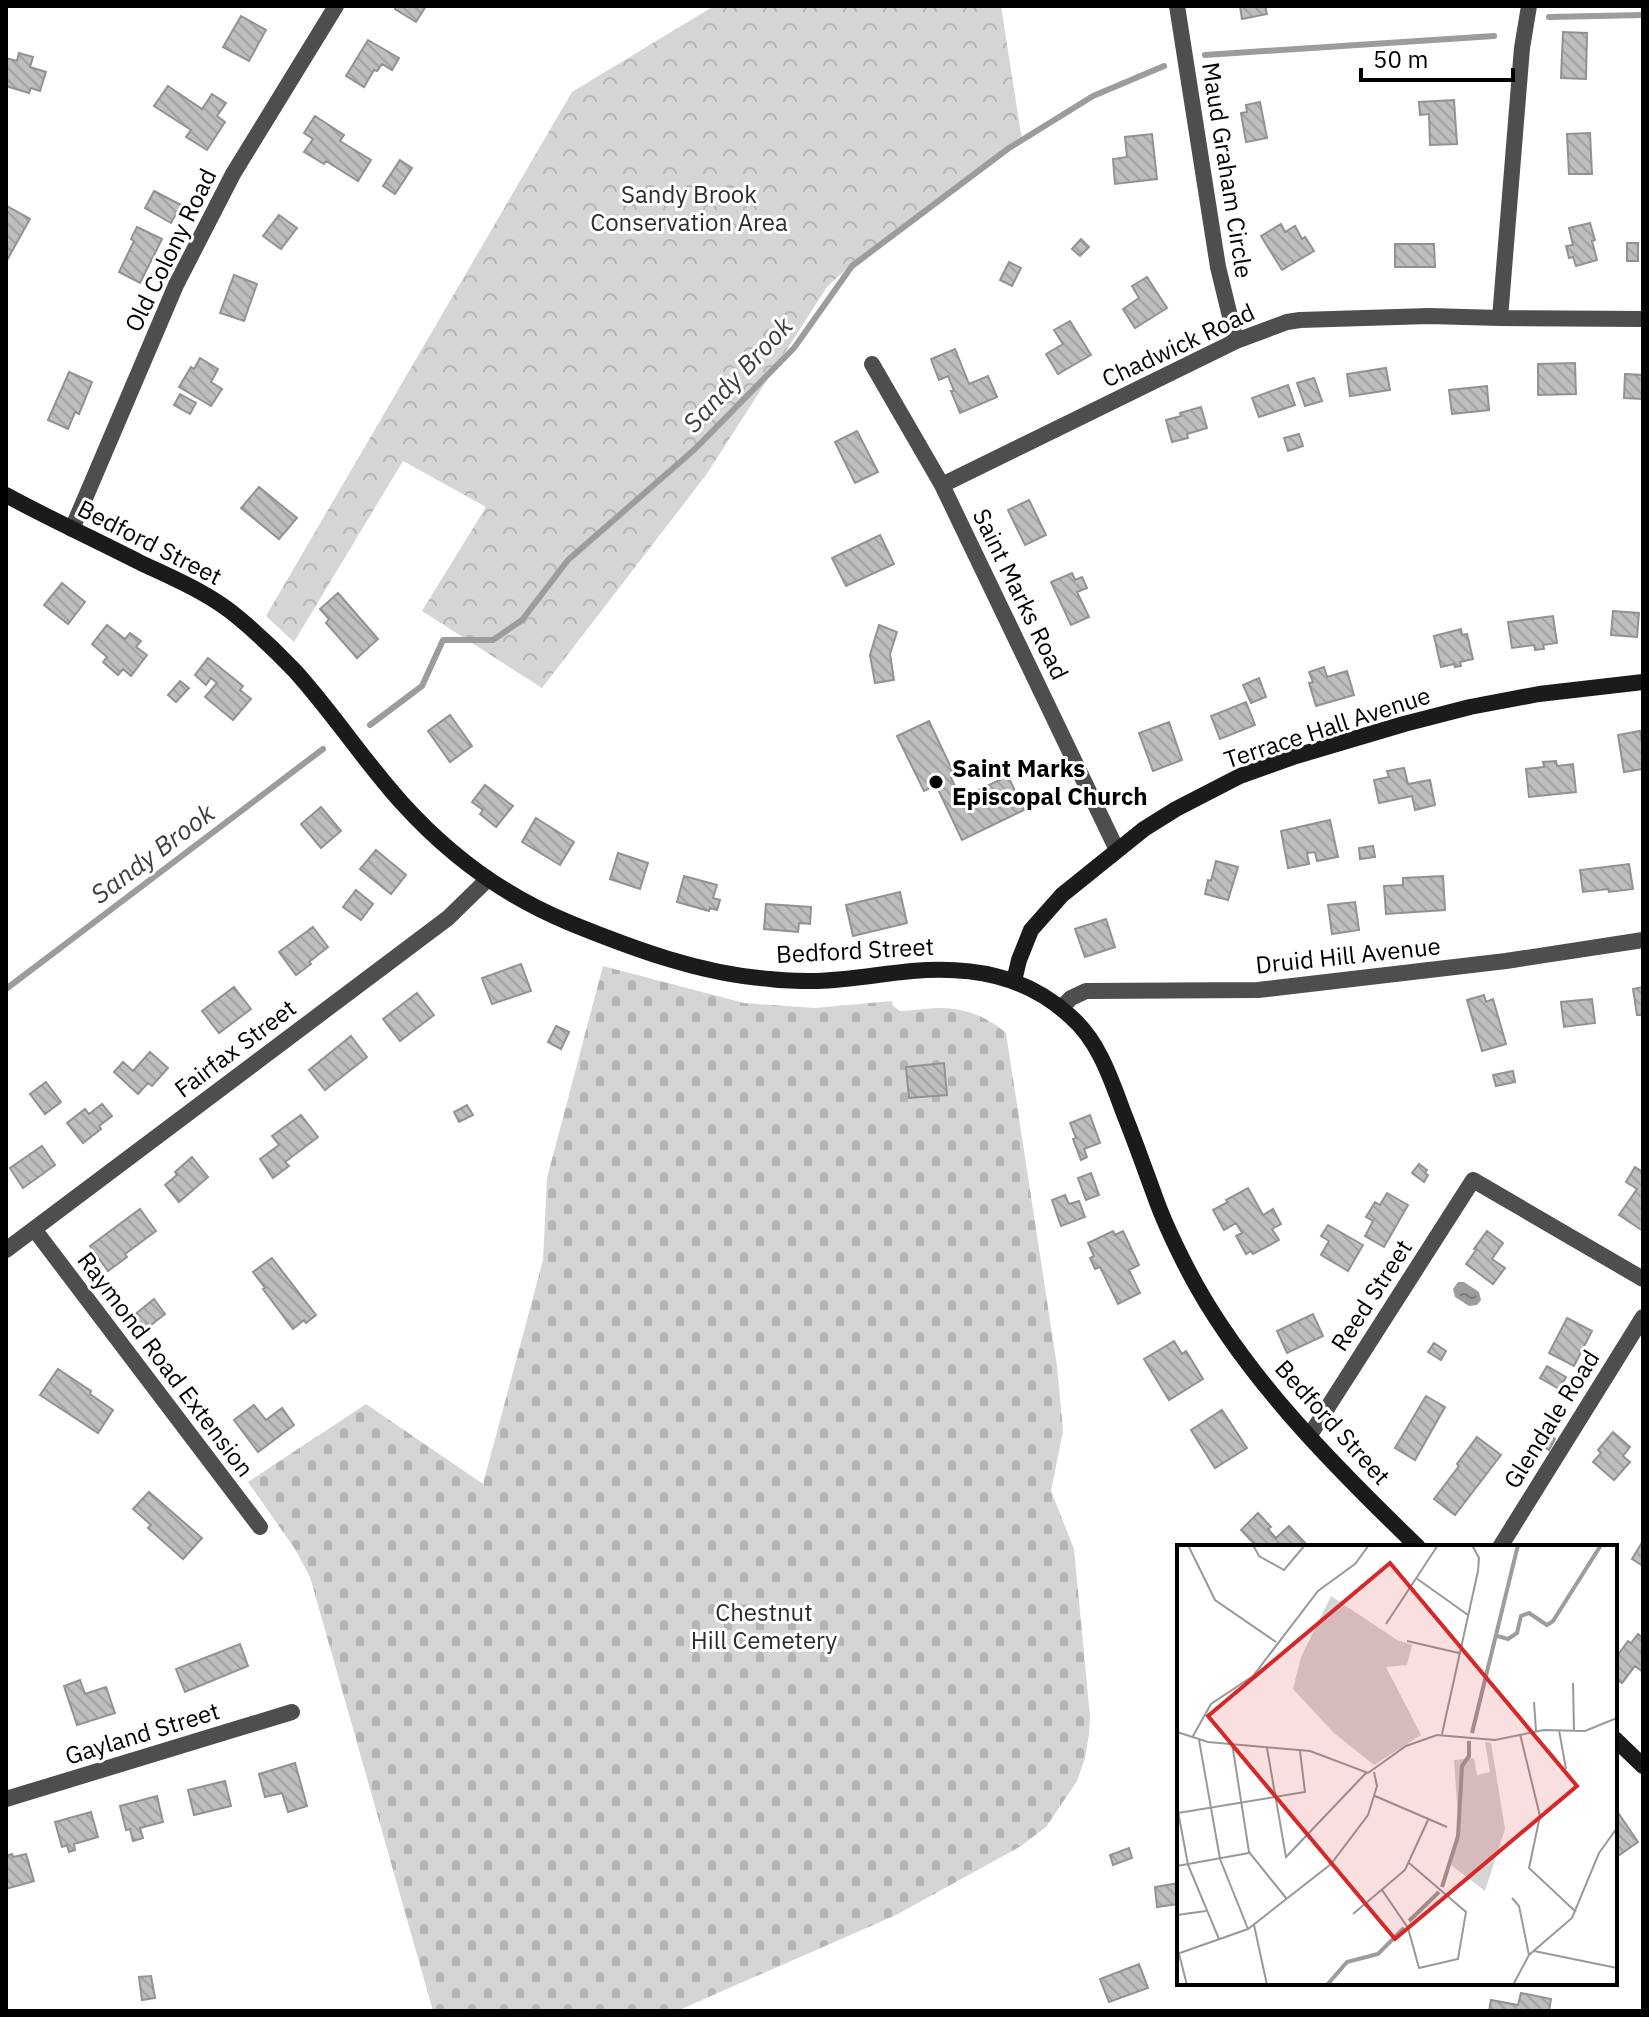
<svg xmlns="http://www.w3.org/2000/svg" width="1649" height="2017" font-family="'IBM Plex Sans',sans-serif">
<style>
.forest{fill:url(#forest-crowns)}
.cemetery{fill:url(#cemetery-stones)}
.water{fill:url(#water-ripples)}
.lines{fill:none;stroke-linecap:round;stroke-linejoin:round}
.stream{stroke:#9c9c9c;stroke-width:6}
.building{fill:url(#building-back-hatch);stroke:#929292;stroke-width:2}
.street{stroke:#4e4e4e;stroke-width:16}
.secondary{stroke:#1b1b1b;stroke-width:16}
.poi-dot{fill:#000;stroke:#fff;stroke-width:3}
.labels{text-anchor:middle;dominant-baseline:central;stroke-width:6;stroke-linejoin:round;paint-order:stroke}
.street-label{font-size:24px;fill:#000;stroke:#fff}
.park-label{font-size:24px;fill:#2c2c2c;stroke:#fff}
.poi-label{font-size:24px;font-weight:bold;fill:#000;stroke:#fff;text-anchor:start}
.water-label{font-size:26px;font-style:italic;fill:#3d3d3d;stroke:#fff}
.inset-river{fill:none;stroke:#9c9c9c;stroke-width:4}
.inset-road{fill:none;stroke:#999;stroke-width:2}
.view{fill:#d62828;fill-opacity:0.15;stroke:#d62828;stroke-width:4}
.inset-edge{fill:none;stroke:#000;stroke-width:4}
</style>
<defs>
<pattern id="forest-crowns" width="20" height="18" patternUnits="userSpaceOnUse" patternTransform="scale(2)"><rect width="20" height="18" fill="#d5d5d5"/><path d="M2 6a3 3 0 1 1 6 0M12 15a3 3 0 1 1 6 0" fill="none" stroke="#b5b5b5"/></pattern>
<pattern id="cemetery-stones" width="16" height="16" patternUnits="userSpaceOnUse" patternTransform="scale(2)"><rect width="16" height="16" fill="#d5d5d5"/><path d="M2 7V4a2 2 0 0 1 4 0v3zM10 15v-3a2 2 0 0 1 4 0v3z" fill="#b5b5b5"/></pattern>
<pattern id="water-ripples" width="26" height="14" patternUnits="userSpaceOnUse" patternTransform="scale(2)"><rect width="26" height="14" fill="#9c9c9c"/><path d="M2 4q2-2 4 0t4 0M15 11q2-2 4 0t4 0" fill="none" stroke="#7d7d7d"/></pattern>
<pattern id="building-back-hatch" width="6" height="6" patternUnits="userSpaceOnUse" patternTransform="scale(2)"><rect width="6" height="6" fill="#bebebe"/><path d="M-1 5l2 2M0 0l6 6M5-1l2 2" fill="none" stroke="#a2a2a2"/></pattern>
</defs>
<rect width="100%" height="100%" fill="#fff"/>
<path class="forest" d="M714,6h287l21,134 -167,121 -28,26 -121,188 -164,213 -120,-77 64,-104 -83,-46 -109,181 -28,-26 306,-524z"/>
<path class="cemetery" d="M603,966l141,37 71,5 77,-7 1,5 7,5c13,0 26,-3 39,-3 24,-1 49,9 67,25l51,333 6,65 -12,60 23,58 16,167 -1,18 -4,24 -8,23 -31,46 -25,19 -125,69 -219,96h-244l-123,-434 -15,-28 -47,-67 118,-78 117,80 60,-224 4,-82z"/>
<path class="water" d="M1458,1282h6l15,10 2,8 -4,5 -8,1 -14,-9 -2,-8z"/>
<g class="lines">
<path class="stream" d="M1549,17l94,-2
M1205,55l289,-19
M370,725l52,-39 21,-46h50l29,-20 46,-60 127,-111 99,-101 58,-82 157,-118 84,-52 71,-30
M6,989l317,-240"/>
</g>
<path class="building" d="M396,6h30l-10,16 -21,-13z
M1240,6h25l2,8 -25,5z
M241,16l25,14 -17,31 -26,-14z
M1563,32l24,1 -1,46 -25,-1z
M368,40l31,18 -7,12 -10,-6 -5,7 -3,-1 -10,17 -18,-11z
M19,53l14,4 -3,10 16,5 -6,19 -9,-3 -2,5 -23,-7v-28l11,3z
M168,86l34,23 10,-15 14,9 -9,13 8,6 -18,28 -21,-13 5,-7 -37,-24z
M1454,100l3,44 -27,1 -1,-31 -9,1 -1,-13z
M1260,102l7,36 -21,4 -5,-29 6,-1 -1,-7z
M315,116l29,19 -4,6 31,19 -13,21 -32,-20 -2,3 -20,-12 9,-13 -9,-6z
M1590,133l2,41h-23l-2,-40z
M1152,134l5,45 -42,5 -2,-25 14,-2 -2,-20z
M400,160l12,8 -17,26 -12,-8z
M154,191l27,14 -10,18 -26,-15z
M7,206l23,13 -24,43v-54z
M279,215l18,13 -16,21 -18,-13z
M1590,223l5,17 -3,1 5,19 -21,6 -3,-9 -4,1 -3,-12 7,-1 -4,-17z
M1281,224l4,8 10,-6 7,13 3,-2 9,14 -32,19 -21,-34z
M137,227l25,12 -22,44 -21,-11 15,-31 -3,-2z
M1081,239l8,8 -9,9 -8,-7z
M1627,243h11v18h-11z
M1395,244h39l1,23h-40z
M1009,262l12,6 -9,18 -12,-6z
M234,275l23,9 -13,37 -24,-8z
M1147,277l20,31 -32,20 -12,-19 16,-11 -7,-12z
M1070,321l21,34 -33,19 -12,-20 17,-10 -9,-14z
M955,349l14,35 19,-8 9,21 -37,16 -9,-22h3l-6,-15 -9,4 -8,-21z
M200,358l18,11 -7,13 11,7 -11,17 -32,-19 12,-20 3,2z
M1575,363l1,31 -38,1v-31z
M1386,368l4,22 -40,6 -3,-22z
M69,372l23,10 -13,32 -4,-2 -7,17 -20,-9z
M1625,374l18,1v24l-19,-1z
M1314,378l8,23 -17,5 -8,-23z
M1288,385l7,20 -36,12 -7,-19z
M1487,386l2,24 -37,4 -3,-24z
M180,394l16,9 -6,11 -16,-9z
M1201,407l6,21 -20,6 1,4 -16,4 -6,-22 15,-4 -1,-3z
M857,431l21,41 -23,11 -20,-41z
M1299,434l4,12 -15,5 -4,-13z
M259,487l38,31 -18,21 -38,-31z
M1029,500l17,35 -21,10 -17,-35z
M880,535l14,29 -48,22 -14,-28z
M1072,573l3,7 7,-3 5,11 -10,4 12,25 -18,8 -20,-43z
M62,583l23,19 -17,22 -24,-19z
M338,593l40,46 -21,19 -31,-35 3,-4 -9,-10z
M1613,611l26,2 -2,24 -26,-2z
M1553,616l4,27 -14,2 1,4 -9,1 -1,-5 -22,3 -4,-26z
M107,625l18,14 5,-6 11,8 -5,6 11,8 -16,21 -8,-7 -5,6 -15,-13 4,-5 -15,-13z
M879,625l18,7 -7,22 4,26 -19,3 -5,-28z
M1461,629l1,6 5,-1 6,25 -13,3 1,4 -6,1 -1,-3 -13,3 -7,-31z
M208,658l35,28 -3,4 11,9 -18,21 -28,-23 12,-14 -6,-5 -5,7 -11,-10z
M1324,667l3,10 20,-6 7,24 -38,11 -7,-23 4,-1 -4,-10z
M1259,678l7,19 -15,6 -8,-18z
M180,681l9,7 -13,14 -8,-7z
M1246,702l9,23 -35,14 -9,-23z
M450,715l22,31 -22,16 -22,-31z
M929,721l26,55 -4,2 10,20 47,-22 16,34 -62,30 -26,-55 -12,6 -27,-55z
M1169,722l13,38 -29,11 -14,-38z
M1640,731l3,18v20l-19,3 -6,-37z
M1556,761l1,5 16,-2 3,28 -47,5 -3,-28 18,-2 -1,-5z
M1404,768l4,16 22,-4 5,25 -20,5 -3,-14 -33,7 -5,-23 15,-3 -2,-6z
M485,785l28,21 -17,21 -16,-13 3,-4 -11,-8z
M321,807l20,24 -20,17 -20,-24z
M536,818l38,24 -14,23 -38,-23z
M1330,820l8,37 -21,4 -2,-9 -8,1 2,11 -21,4 -7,-37z
M1373,846l2,11 -15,2 -1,-11z
M376,850l30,25 -15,19 -31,-25z
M618,853l30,10 -8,26 -30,-10z
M1216,861l22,6 -10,33 -23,-6 3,-14 3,1z
M1629,864l4,25 -24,3 -1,-3 -25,3 -3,-22z
M684,876l33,9 -4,13 7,2 -3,10 -7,-2 -1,3 -32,-9z
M1443,876l2,34 -59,4 -2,-28 19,-1v-7z
M356,890l17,14 -12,16 -18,-13z
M900,892l7,31 -54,13 -7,-31z
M1355,902l4,28 -27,4 -4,-29z
M766,904l45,3 -1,17 -11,-1 -1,9 -34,-3z
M1106,919l9,28 -30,10 -10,-28z
M313,927l15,20 -19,15 2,2 -15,11 -17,-23z
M521,964l10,27 -39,13 -10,-26z
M234,987l17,22 -32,24 -17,-22z
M1643,987v28h-6l-4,-26z
M417,993l17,22 -34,26 -17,-22z
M1484,995l2,7 7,-3 13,45 -24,7 -15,-51z
M1592,999l3,24 -31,4 -3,-25z
M556,1026l13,6 -8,17 -13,-7z
M351,1036l16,21 -42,33 -16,-20z
M150,1052l18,16 -16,18 -4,-3 -10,11 -24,-22 9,-10 10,9z
M944,1063l3,32 -38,3 -3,-31z
M1513,1071l2,11 -19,4 -3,-11z
M46,1082l15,20 -16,12 -15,-20z
M102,1104l10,12 -13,10 2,3 -18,14 -16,-20 18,-14 4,5z
M467,1105l6,10 -14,7 -5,-10z
M301,1115l17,22 -33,25 4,4 -16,12 -13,-19 19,-14 -7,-9z
M1090,1115l10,28 -16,6 3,8 -6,3 -8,-21 3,-1 -6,-15z
M42,1146l13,19 -32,23 -13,-20z
M192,1157l16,20 -29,25 -14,-17 12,-10 -2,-3z
M1419,1164l8,6 -2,3 3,2 -4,7 -12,-9z
M1635,1167l8,5v59l-24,-16 18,-26 -11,-7z
M1091,1173l8,22 -13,5 -8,-22z
M1248,1188l15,27 10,-6 8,15 -9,5 7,11 -26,14 -2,-3 -5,3 -10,-18 6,-3 -6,-10 -12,7 -11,-20 15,-8 -2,-2z
M1387,1193l21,12 -24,42 -19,-11 8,-15 -7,-4 9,-15 5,3z
M1065,1195l4,9 10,-3 6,16 -24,9 -9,-26z
M140,1209l16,22 -31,23 2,3 -19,14 -18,-25z
M1328,1225l35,20 -15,26 -27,-16 8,-14 -8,-5z
M1113,1231l2,4 8,-4 16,34 -10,5 11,23 -22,11 -18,-37 -5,2 -5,-11 4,-2 -6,-13z
M1487,1231l16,12 -11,16 13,9 -12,16 -27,-20 10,-14 -2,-1z
M272,1258l44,57 -10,8 -2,-3 -11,9 -30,-40 2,-1 -12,-16z
M154,1299l11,15 -27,21 -11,-14z
M1313,1314l10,22 -36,17 -10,-22z
M1567,1318l25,13 -18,35 -25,-13z
M1174,1341l8,13 4,-3 17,28 -34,21 -25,-41z
M1434,1343l12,8 -5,9 -13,-8z
M1547,1366l19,11 -7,12 -19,-11z
M58,1369l33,22 -1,3 23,16 -15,23 -58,-38z
M1426,1396l19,11 -30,53 -20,-12z
M254,1405l12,15 16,-12 12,17 -36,27 -24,-32z
M1222,1410l25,38 -32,20 -24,-38z
M1541,1431l14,8 -6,11 -14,-9z
M1613,1432l17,15 -7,9 7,6 -16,18 -21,-18 8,-9 -3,-3z
M1477,1437l24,18 -46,60 -21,-16 25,-33 -2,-2z
M149,1492l53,46 -19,21 -35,-31 3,-3 -18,-16z
M1258,1513l13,14 -3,2 8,9 13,-12 20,21h-52l-16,-17z
M1641,1544l2,2v20l-11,-7z
M1638,1634l5,4v10l-2,3 2,2v19l-8,-6 -13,17 -7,-5v-19l13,-18 3,2z
M240,1644l8,22 -63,26 -9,-23z
M80,1680l5,14 21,-7 9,26 -38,12 -13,-39z
M295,1763l12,43 -19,6 -6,-19 -17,4 -6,-23z
M225,1781l6,25 -37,9 -6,-25z
M157,1796l6,26 -23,6 3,10 -10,3 -3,-12 -4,1 -6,-24z
M1615,1808l23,34 -23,16z
M91,1812l7,25 -24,7 1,6 -6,2 -2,-7 -5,2 -7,-25z
M1129,1848l3,10 -19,7 -3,-10z
M12,1854l1,3 13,-3 8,27 -28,8v-33z
M1179,1883v21l-22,3 -2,-20z
M1139,1964l9,24 -39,14 -9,-23z
M151,1976l4,22 -13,2 -3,-23z
M1521,1993l30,6 -2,12h-60l2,-11 27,5z"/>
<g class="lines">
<path class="street" d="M1177,6l41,261 18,74
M1500,318l22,-270 7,-42
M872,364l70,121 175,365
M942,485l294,-144 51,-19 13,-2 129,-4 71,2 143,1
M72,529l104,-244 57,-111 103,-168
M1061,1008l10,-10 15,-7 172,-1 248,-29 137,-21
M34,1229l226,298
M6,1250l442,-332 40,-39
M1310,1435l163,-255 170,99
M1500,1547l143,-230
M6,1799l286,-87"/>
<path class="secondary" d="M6,495c44,24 90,45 135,68 34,16 70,31 99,56 19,16 38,34 55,52 38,42 69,90 107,132 47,52 104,94 168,120 64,26 131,51 200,56 16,2 32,2 47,2 32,-1 63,-7 95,-10 59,-5 113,4 158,45 29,25 41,63 54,98 11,27 20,53 30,80 9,26 22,53 35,78 54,103 146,195 229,275
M1014,981l5,-21 12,-30 31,-35 82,-66 32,-20 64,-33 56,-20 108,-32 66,-17 69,-13 104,-12
M1615,1739l28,27"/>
</g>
<circle class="poi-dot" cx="936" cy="782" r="8"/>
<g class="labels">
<g class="street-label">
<text transform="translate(1228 170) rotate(81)">Maud Graham Circle</text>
<text transform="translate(170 250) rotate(-64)">Old Colony Road</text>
<text transform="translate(1178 345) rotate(-25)">Chadwick Road</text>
<text transform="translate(150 542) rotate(27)">Bedford Street</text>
<text transform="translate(1021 594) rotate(64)">Saint Marks Road</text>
<text transform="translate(1327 727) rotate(-18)">Terrace Hall Avenue</text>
<text transform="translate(855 950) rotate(-3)">Bedford Street</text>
<text transform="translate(1348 955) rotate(-6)">Druid Hill Avenue</text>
<text transform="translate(235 1048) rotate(-37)">Fairfax Street</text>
<text transform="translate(1371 1295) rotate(-57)">Reed Street</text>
<text transform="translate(166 1364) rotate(53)">Raymond Road Extension</text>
<text transform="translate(1551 1419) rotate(-58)">Glendale Road</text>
<text transform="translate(1333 1422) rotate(48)">Bedford Street</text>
<text transform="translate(142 1733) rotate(-17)">Gayland Street</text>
</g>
<g class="park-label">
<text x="689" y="194">Sandy Brook<tspan x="689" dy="28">Conservation Area</tspan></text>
<text x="764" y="1612">Chestnut<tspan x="764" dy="28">Hill Cemetery</tspan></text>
</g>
<g class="poi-label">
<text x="952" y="768">Saint Marks<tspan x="952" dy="28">Episcopal Church</tspan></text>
</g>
<g class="water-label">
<text transform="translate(737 374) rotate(-47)">Sandy Brook</text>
<text transform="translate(152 853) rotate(-37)">Sandy Brook</text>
</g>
</g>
<g transform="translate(1177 1545)">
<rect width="440" height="440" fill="#fff"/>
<path d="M308,197l6,1 14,86 -20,62 -34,-26 8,-34 -5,-71 20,-2 3,17 13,-3z" fill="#d5d5d5"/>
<path d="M154,51l66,44 15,5 -5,20 -21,2 35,68 -47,30 -40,-32 -41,-44 8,-32z" fill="#d5d5d5"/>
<path class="inset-river" d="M317,90l14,4 9,-6 4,-17 8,-3 18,12 6,-4 48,-76M295,188l46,-188M265,342l16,-51 4,-70 7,-10v-15M232,376l30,-29M150,440l20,-23 31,-8 26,-26"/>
<path class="inset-road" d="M11,0l27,55 61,42M76,0l6,11 25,14 21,-25M239,33l52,37M209,79l52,-79M230,96l52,12M396,138l1,48M357,157l2,29M382,185l7,39M0,187l31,10 102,9 58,22 38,-27 31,-11 58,5 49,-10 41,1 32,-13M265,189l36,-163 1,-13 -7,-13M343,189l20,82 -11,52 47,44M16,191l18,-32 42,-28 65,-85 37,-27 14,-19M22,195l21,119 28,70M55,198l17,109 37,46M90,203l19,109 80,-84M198,251l72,31M0,261l11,59 31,74M1,268l127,-21 -5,-41M0,321l72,-13M205,345l26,38 11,40 39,-9 8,-47 -57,-49M335,353l7,8 10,49M176,369l52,-44 23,-50M0,370l29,-4M77,380l13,60M357,406l83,17M0,409l71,-25 83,-65 37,-49 9,-29 -3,-14M2,409l8,31M336,440l16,-30 43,-37 27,-65 18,-25"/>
<path class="view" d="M213,18l187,223 -182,153 -187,-223z"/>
<rect width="440" height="440" class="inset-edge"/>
</g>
<rect width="1649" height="2017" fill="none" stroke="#000000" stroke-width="16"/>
<path d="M1361 68v12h152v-12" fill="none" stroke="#000000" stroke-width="4"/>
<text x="1373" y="68" font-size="24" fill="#000000" stroke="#ffffff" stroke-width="6" paint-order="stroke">50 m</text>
</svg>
